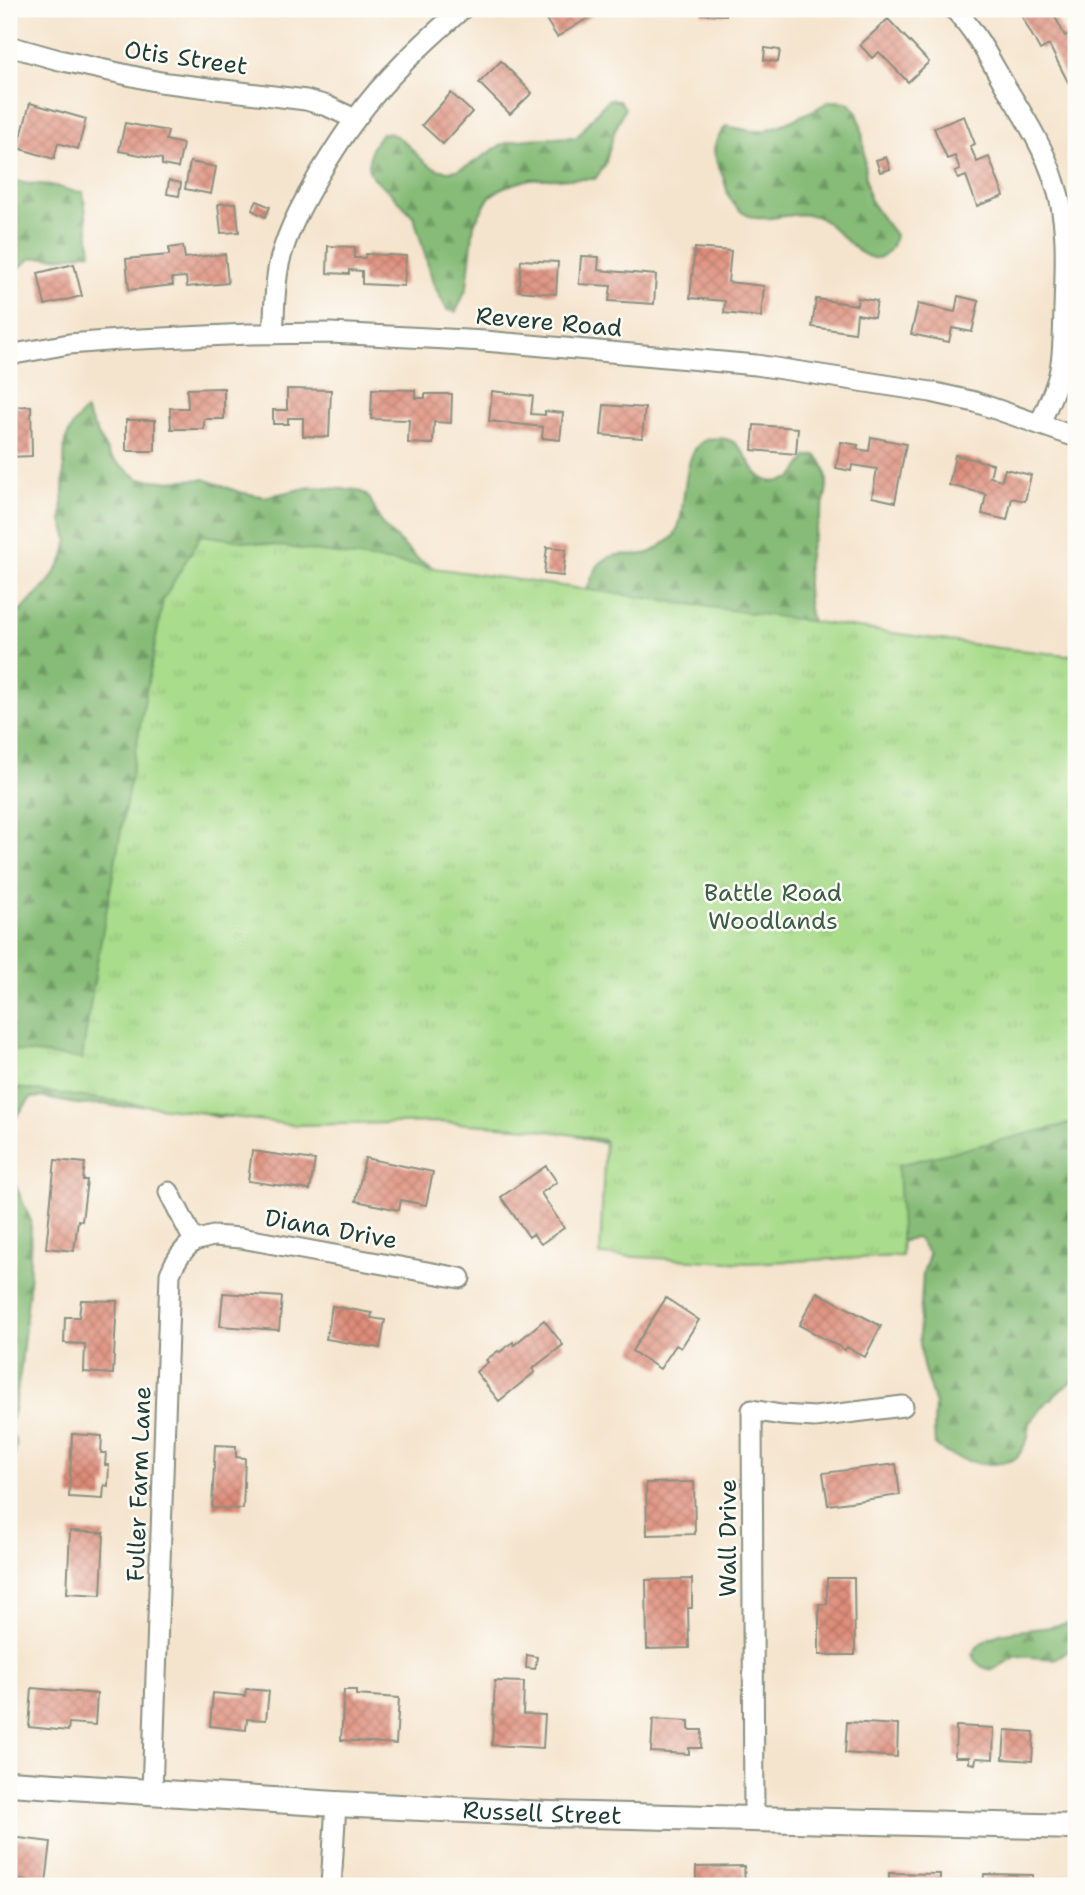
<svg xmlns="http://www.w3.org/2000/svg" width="1085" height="1895" font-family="'Shantell Sans',sans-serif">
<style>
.forest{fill:url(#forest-firs);stroke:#527c56;stroke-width:2}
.park{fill:url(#park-tufts);stroke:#648c60;stroke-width:2}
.building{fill:url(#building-cross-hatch)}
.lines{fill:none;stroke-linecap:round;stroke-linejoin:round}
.minor-casing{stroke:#8a9080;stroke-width:23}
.tertiary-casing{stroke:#8a9080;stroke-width:28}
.minor{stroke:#fff;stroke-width:19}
.tertiary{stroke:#fff;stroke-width:24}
.labels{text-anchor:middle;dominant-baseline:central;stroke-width:5;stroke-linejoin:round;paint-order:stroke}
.street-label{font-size:24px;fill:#1f3d34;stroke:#fdfcf7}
.park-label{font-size:24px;fill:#3b5d45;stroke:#fdfcf7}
</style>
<defs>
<pattern id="forest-firs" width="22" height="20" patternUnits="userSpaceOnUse" patternTransform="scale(1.75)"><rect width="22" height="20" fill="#86bc77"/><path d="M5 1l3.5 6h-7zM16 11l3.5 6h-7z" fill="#6d9a62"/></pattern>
<pattern id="park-tufts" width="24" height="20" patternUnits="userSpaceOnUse" patternTransform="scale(1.75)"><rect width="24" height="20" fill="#a9dc8b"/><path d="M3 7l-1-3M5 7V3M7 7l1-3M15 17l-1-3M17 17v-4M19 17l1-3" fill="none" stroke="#91be79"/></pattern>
<pattern id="building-cross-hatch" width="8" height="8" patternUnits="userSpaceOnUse" patternTransform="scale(1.75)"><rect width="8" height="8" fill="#df8c79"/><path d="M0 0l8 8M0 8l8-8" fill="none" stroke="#b47464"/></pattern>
</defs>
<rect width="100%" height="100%" fill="#fdfcf7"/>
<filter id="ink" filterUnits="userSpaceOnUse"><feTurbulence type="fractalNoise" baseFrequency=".0143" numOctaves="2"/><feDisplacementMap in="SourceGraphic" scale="14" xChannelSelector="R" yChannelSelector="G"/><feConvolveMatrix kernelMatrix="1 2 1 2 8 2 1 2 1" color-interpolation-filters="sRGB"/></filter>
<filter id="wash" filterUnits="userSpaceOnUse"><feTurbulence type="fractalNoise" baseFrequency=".00686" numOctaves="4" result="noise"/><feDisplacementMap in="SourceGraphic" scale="28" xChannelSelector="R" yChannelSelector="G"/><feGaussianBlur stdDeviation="1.57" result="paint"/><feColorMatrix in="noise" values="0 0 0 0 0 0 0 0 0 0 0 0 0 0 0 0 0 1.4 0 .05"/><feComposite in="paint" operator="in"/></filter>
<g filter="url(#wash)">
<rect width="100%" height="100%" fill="#f5e4cd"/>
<path class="forest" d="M609,99l10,2 6,7 -11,24 -9,33 -10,14h-65l-26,8 -14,9 -16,28 -7,63 -11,25 -9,-2 -14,-27 -19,-66 -21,-22 -21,-19 -4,-8 3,-19 11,-16c29,-1 34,38 67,38 19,0 37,-19 53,-26 15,-8 57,-7 75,-8l20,-25z
M830,101c5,0 12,0 16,1 25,9 14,76 24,97 6,13 17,25 25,36 -1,8 -3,14 -9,19 -21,19 -51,-33 -71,-38 -30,-8 -62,19 -84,-16 -5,-7 -5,-18 -9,-26 -10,-22 -12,-28 4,-48 10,2 21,5 32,5 18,-1 56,-21 72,-30z
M9,177c13,10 31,5 46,9 12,3 14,6 28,6l8,60 -25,5 -34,1 -23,17z
M85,410l25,47 29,22 26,2 39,-2 35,13 26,5 46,-10 45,3 8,3 6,6 11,24 5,6 33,31 33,18 131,20c7,-11 9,-29 20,-37 12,-10 27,-5 41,-7 8,-1 13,-5 19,-10 4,-2 10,-6 12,-10 14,-22 3,-90 35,-95 38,-7 33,30 56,41 8,4 18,0 26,-2l15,-21 9,-2c25,23 0,66 -6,94 -5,26 -4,56 4,81l226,29 36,-5v723l-29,25 -11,13 -6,8 -3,18 -10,17c-5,2 -11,4 -16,5 -19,4 -52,-5 -66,-18l-1,-20 1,-20 -12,-39 -4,-31 4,-62 6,-19 -12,-16 -9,1 -25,12 -271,-109c-32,1 -37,-8 -61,-26l-276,-1 -57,2 -9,-2 -25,-13 -64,5 -17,-3 -21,1 -42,-8 -9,1 -22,28v5v-508l40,-41 15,-24 4,-19 -6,-18 3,-80 8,-16z
M9,1141l4,39 18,41 -2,68 -9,84 -6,37 -5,16 7,18 -7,47z
M1076,1622v31l-10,-1 -11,7 -38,-3 -24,14c-12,-2 -16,-6 -21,-16 14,-24 47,-23 71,-26 11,-1 22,-5 33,-6z"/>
<path class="park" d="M201,535l798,113 77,8v466l-178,43 4,91 -153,7 -149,-8 5,-115 -75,-12 -90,-6 -146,3 -285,-38v-37l73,9 15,-97 66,-362z"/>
<g id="blocks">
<path class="building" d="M549,9h40l4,6 -36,22 -15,-24z
M703,9h23v6l-24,-1z
M1028,9h23l14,27 9,-5 2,4v42l-8,5 -19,-37 -9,5 -20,-37z
M888,19l41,43 -21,20 -29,-30 -7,6 -12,-13z
M765,48l15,2 -2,12 -14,-2z
M501,61l31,32 -22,21 -31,-31z
M451,93l21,19 -29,32 -21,-19z
M30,103l56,16 -8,30 -20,-6 -4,16 -36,-11z
M964,116l11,28 -5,2 7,16 12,-5 15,39 -27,10 -11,-30 -8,3 -3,-7 5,-2 -5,-14 -8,3 -13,-31z
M125,123l43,8 -2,9 17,4 -5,24 -16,-3v-6l-43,-8z
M886,157l4,12 -10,3 -4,-12z
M190,162l26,5 -5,27 -26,-5z
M169,180l12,3 -2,13 -12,-2z
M257,201l13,6 -5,10 -13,-7z
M236,203l3,29 -18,1 -3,-29z
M183,246l2,12 40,-4 3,29 -41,4 -1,-10 -14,1 1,7 -44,5 -3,-31 43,-4v-7z
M328,246l27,1 -1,11h11l1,-4 40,2 -2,30 -42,-2v-13l-13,-1v4l-22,-1z
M695,248l36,3 -3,31 36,4 -3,31 -37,-4 1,-12 -35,-3z
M581,256l18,1 -1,13 58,5 -2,29 -45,-3 2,-15 -32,-2z
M521,260l37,2 -2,32 -37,-3z
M74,264l8,32 -37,9 -7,-32z
M958,296l21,5 -7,31 -20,-4 -3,14 -38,-8 7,-30 37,8z
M858,298l19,3 -3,16 -17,-3 -2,19 -43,-6 4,-28 41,6z
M224,388v31h-20v10h-33l-1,-21h18l-1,-19z
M287,389l44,1 -2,47 -26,-1v-18h-15v6h-15v-14h14z
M372,389l43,1v8h10v-4h27l-1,29 -17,-1 -1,22 -25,-1 1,-23 -38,-1z
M492,391l41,5 -2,18 14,1v-4l18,2 -3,27 -18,-2 1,-11 -54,-6z
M604,405l41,3 -3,30 -41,-3z
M31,406l1,50 -23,1v-50z
M126,420h29v31h-29z
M754,425l44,3 -2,26 -44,-4z
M871,437l35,7 -11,58 -23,-5 5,-28 -25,-4 -1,6 -15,-3 5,-26 17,3 -1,4 12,2z
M955,455l38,9 -3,13 12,3 3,-11 26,6 -6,26 -13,-3 -5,22 -25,-6 4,-20 -37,-9z
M547,547l19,2 -3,27 -19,-2z
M252,1151l63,9 -5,30 -62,-9z
M365,1158l68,14 -7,33 -25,-5 -2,10 -43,-9z
M55,1160l30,3 -2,17h4l-5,41 -4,-1 -4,31 -28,-3z
M546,1166l11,16 -16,11 23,35 -23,16 -8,-10 -4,3 -28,-40z
M817,1292l64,34 -16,31 -18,-10 -2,3 -46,-25z
M223,1293l59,4 -3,33 -59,-4z
M666,1298l33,22 -18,28 -5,-3 -16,24 -28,-18z
M81,1300l36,1 -4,73 -29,-2 1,-28 -21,-1 1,-26h14z
M332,1306l40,7 -1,5 14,2 -5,28 -54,-9z
M544,1320l19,25 -31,24 3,3 -36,29 -23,-29 12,-10 -2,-2 12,-9 2,1 13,-10 1,3z
M72,1434l30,2 -1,17h5l-1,12h4l-1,21 -4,-1 -1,14 -34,-2z
M215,1445l21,1v11l9,1 -2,51 -31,-1z
M896,1464l4,31 -72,10 -5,-32z
M694,1482l1,52 -48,1 -1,-52z
M70,1531l34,2 -3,62 -34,-2z
M827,1578h27l1,77h-36v-51h8z
M692,1579v29h-4l1,40 -42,1 -1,-69z
M527,1655l10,2 -2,12 -9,-1z
M495,1681l29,1 -1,32 22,1 -2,33 -51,-3z
M32,1688l65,6 -2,31 -26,-2 -1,8 -39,-4z
M246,1689l23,2 -3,29 -19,-1 -1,11 -36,-4 3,-33 32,3z
M344,1690h12v5l43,3 -3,46 -55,-4z
M653,1719l36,2v9h13l-1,18h-12v6l-38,-2z
M847,1722l51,3 -1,32 -52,-4z
M956,1726l38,2 -1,31 -17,-1 -1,6 -6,-1v-6h-14z
M1005,1730l29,2 -2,29 -29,-2z
M11,1837l40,5 -5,41 -37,-4z
M744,1866l1,20h-49v-19z
M889,1873l51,1v12h-51z
M984,1874l49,1v11h-50z"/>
</g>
</g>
<g filter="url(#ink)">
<use href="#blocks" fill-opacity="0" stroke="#8a9080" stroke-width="2"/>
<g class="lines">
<g class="minor-casing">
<path id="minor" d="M954,9c21,21 35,49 50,75 19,31 40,63 51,99 14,41 10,85 9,127 -1,21 0,43 -5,64 -4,17 -12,33 -19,49
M9,46l50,14 101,22 146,18 21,6 28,13
M273,334c2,-24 1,-50 7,-74 8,-31 24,-59 40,-87 11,-18 22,-36 35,-53 30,-42 69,-78 107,-111
M9,355l60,-11 50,-4 130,-6 82,-1 154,8 271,24 175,27 44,10 101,35
M194,1241l19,-5 28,2 219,40
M152,1792l18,-518c5,-14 12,-24 24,-33l-25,-49
M754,1818l-2,-408 29,5 34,2 88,-11
M331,1886l5,-82"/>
</g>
<g class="tertiary-casing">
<g id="tertiary">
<path id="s1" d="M9,1783l327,21 214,10 526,13"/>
</g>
</g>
<use href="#minor" class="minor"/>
<use href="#tertiary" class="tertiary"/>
</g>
</g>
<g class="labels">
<g class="street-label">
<text transform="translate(186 58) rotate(8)">Otis Street</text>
<text transform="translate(549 322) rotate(5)">Revere Road</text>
<text transform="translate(331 1229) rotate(10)">Diana Drive</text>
<text transform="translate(139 1484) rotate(-88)">Fuller Farm Lane</text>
<text transform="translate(728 1538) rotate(-90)">Wall Drive</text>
<text stroke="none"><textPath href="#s1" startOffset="534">Russell Street</textPath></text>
</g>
<g class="park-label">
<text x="773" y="893">Battle Road<tspan x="773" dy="28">Woodlands</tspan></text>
</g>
</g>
<rect width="1085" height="1895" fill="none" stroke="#fdfcf7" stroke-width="35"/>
</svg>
